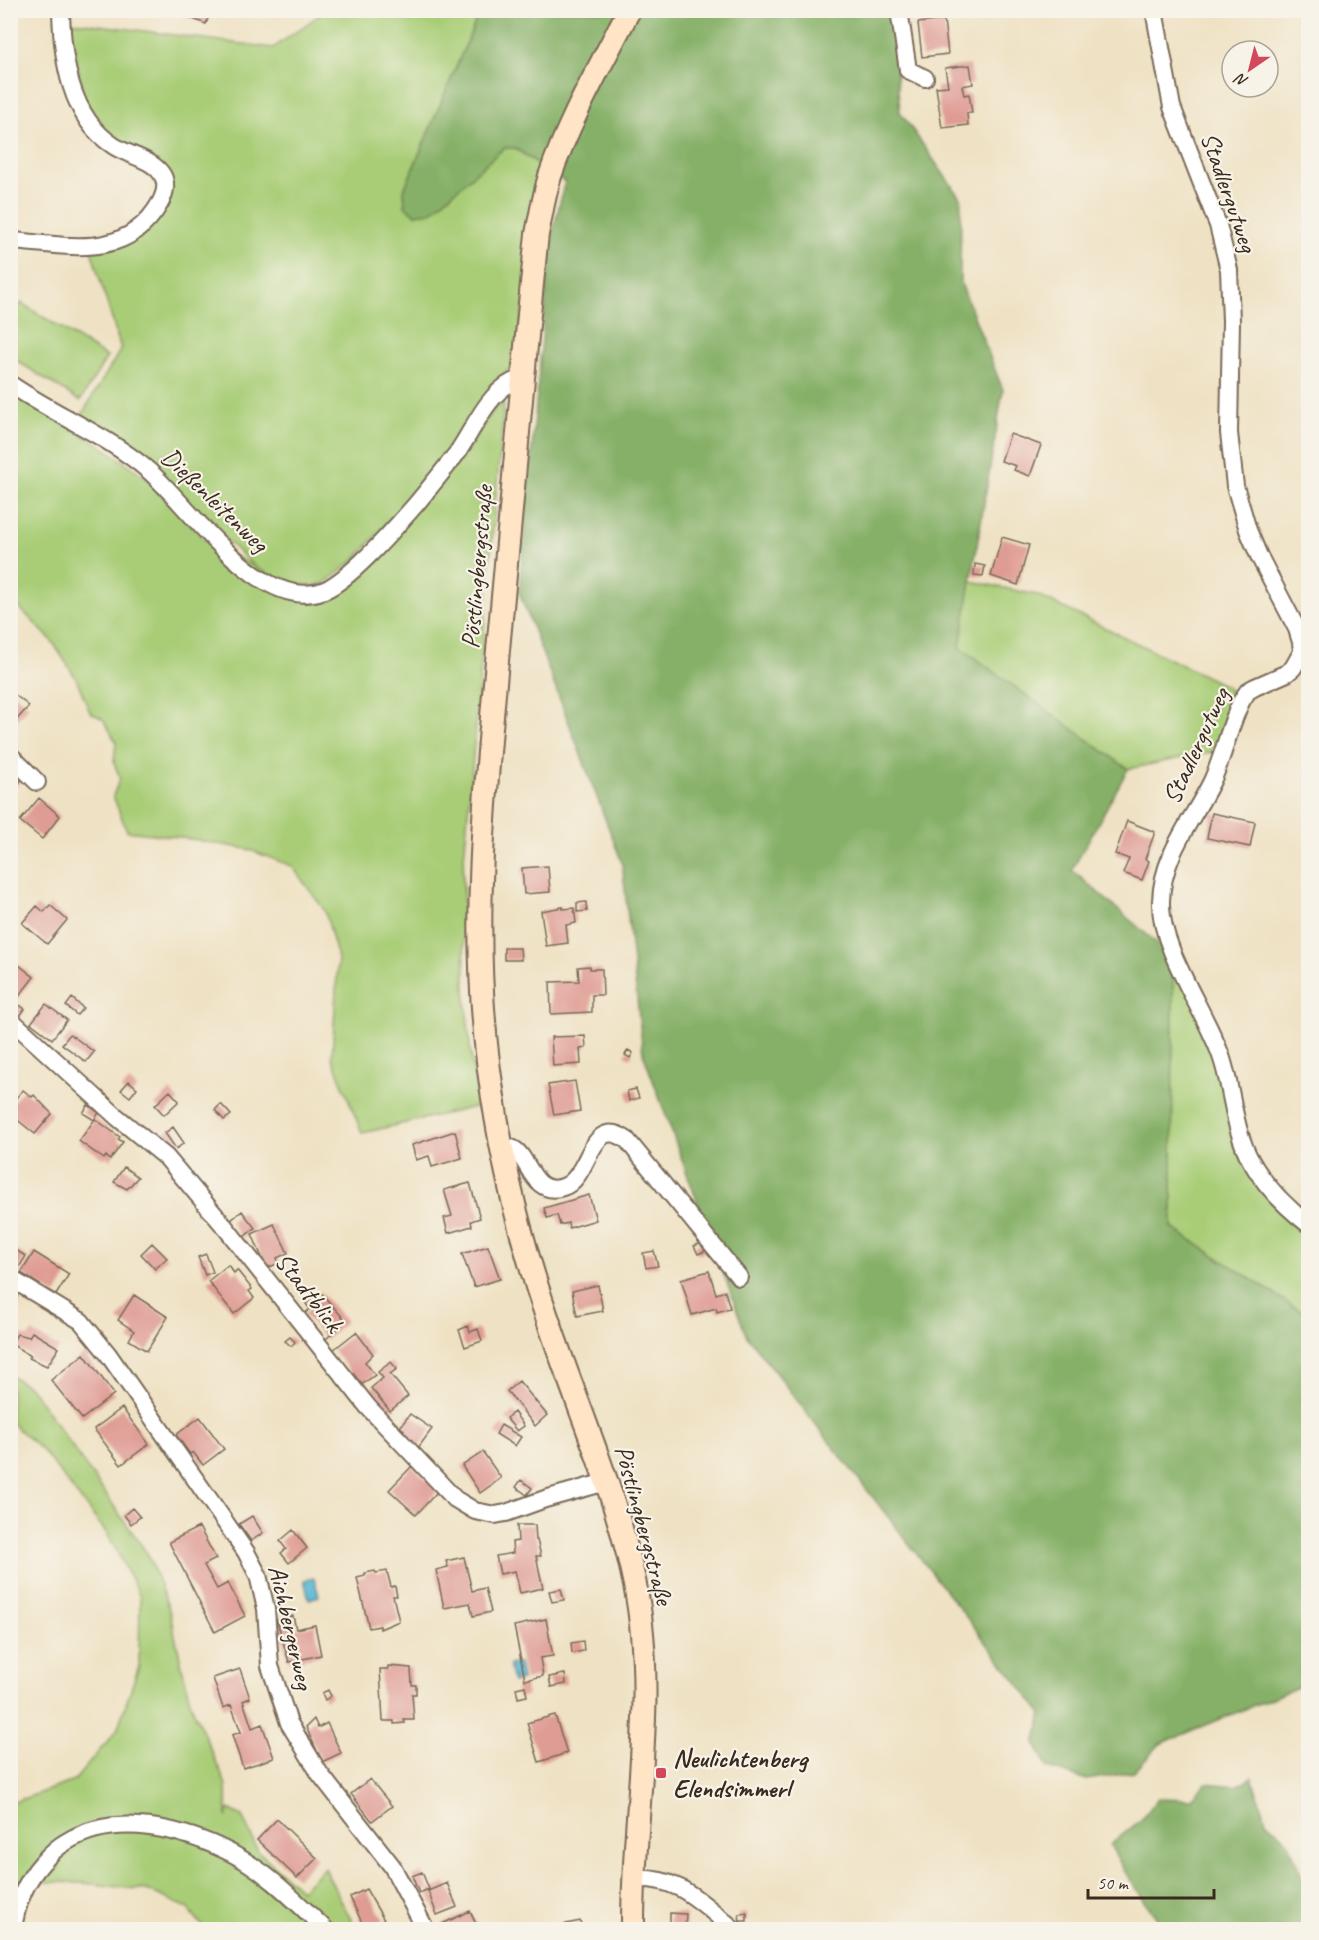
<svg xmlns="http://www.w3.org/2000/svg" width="1319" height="1940" font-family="Caveat,sans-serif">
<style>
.green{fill:#a9cd77;stroke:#727c4a;stroke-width:1.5}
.forest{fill:#86b068;stroke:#606d43;stroke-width:1.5}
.water{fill:#59b8d7;stroke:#4a717a;stroke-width:1.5}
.building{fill:#df9c94}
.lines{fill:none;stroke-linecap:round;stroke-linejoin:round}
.minor-casing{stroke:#7a6a58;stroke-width:20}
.secondary-casing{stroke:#7a6a58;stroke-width:26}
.minor{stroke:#fff;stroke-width:16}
.secondary{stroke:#ffe4c6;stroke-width:22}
.poi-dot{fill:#d1495b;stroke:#f7f3e8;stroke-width:2}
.labels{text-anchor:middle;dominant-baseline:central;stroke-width:4.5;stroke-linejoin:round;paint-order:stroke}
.street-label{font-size:26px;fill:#3b2a1e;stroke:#f7f3e8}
.poi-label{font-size:26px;font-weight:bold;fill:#3b2a1e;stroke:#f7f3e8;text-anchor:start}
</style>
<rect width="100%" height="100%" fill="#f7f3e8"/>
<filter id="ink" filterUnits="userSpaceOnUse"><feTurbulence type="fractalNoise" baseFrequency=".0167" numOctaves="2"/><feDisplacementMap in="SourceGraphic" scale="12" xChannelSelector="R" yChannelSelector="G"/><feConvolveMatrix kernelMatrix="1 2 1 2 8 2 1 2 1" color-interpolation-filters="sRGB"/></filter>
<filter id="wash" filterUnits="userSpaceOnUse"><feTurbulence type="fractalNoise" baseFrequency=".008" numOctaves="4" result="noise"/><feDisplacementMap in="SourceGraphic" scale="24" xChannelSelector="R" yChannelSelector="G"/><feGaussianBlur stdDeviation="1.35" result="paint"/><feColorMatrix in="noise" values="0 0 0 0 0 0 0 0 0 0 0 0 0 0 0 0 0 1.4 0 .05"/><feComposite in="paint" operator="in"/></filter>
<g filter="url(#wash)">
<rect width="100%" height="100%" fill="#efe2c4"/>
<path class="green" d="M325,11h155l-76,179 1,15 10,9 16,-2 73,-64h10l31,21 -31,194 -35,43 -49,70 -74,82 -31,25 -13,3 -24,-2 -31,-15 -125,-118 -51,-35 40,-67 -30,-99 62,-28 8,-47 -59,-49 -17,-25 -17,-80 205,27z
M21,303l86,54 -27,44 -69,-44v-38z
M14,394l89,53 40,28 63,66 109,58 139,-131 42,-61 8,-4 -41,467 2,118 5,60 9,58 -117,27 -30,-75 6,-100 -13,-47 -33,-45 -45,-17 -68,-12 -52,-6 -14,-35 7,-18 -6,-15 2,-21 -13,-23 -13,-7 -14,-34 -24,-37 -41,-42 -1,-198z
M971,581l66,14 189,91 10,10 -20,55 -88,18 -169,-122z
M1173,957l39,82 29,110 67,81v86l-136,-88z
M11,1286l12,6 -12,26z
M11,1376l20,12 118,168 20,53 21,93 36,83 1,33 2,-9 13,7 16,35 43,39 23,-22 32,61h-25l-50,-35 35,35h-111l-17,-21 -41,-18 -64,-7 -66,-2 -6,38v-116l63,-22 43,-51 22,-64 1,-70 -32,-61 -65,-84 -32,-28z"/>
<path class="forest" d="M480,11h411l9,101 61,87 -1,82 43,109 -43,257 168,122 -56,101 101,87 -1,271 136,88v367l-148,61 -26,28 -47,8 -39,-12 -13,-24 7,-30 -296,-379 -103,-282 -21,-190 -103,-271 32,-353 14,-57 -50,-34h-11l-73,64 -16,2 -10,-8 -1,-16z
M1252,1777l14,44 22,20 20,52v36h-144l-37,-54 -17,-30 32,-26 16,-21 33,1 15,-16 30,3z"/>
<path class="water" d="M314,1578l5,18 -10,3 -5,-19z
M519,1663l3,17 -9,2 -4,-17z"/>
<g id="blocks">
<path class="building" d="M170,10h41l-5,14z
M944,20l4,34 -26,3 -4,-34z
M970,65l3,19 -11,2 2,9 5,-1 3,19h-5l1,12 -26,3 -6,-41 12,-1 -3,-18z
M1010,434l31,11 -11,31 -16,-6 2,-4 -15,-5z
M1002,537l27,8 -11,40 -27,-9z
M975,564l10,2 -2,10 -9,-1z
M10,691l19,15 -19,21z
M17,775l5,4 -5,7 -5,-4z
M39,798l21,18 -18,23 -22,-18z
M1212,813l43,9 -5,25 -43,-9z
M1127,821l28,11 -10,27 4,2 -7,19 -19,-7 6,-14 -14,-5z
M548,866l2,26 -26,2 -2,-26z
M586,902l1,9 -10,1v-9z
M50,905l17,15 -20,24 -25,-21 15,-17 7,6z
M563,907v2l11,-1 2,15 -10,2 2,18 -22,3 -5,-35z
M504,948h16l1,12h-17z
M10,958l24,19 -21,27 -3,-2z
M590,966v3h12l1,26h-11v17l-41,2 -1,-32 29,-1 -1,-14z
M72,998l11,10 -6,7 -11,-9z
M18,1004l7,5 -7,10 -7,-6z
M46,1004l21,16 -15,19 -21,-16z
M70,1034l24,18 -8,10 -24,-18z
M585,1036l1,12 -6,1 1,15 -28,2 -2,-29z
M628,1050l5,3 -3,5 -5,-3z
M129,1081l8,7 -7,9 -9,-7z
M575,1081l5,30 -26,4 -6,-30z
M636,1089l3,9 -10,3 -2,-10z
M23,1090l9,7 2,-2 18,19 -17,20 -25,-20v-9z
M170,1091l9,10 -15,14 -9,-10z
M221,1104l10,11 -7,5 -9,-10z
M88,1105l11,8 -5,7 -11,-7z
M95,1119l25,18 -2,2 5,3 -13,18 -4,-4 -2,3 -25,-18z
M173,1127l11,16 -8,6 -11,-16z
M455,1131l7,27 -30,9 -3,-11 -13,4 -4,-15z
M124,1167l14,10 -11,12 -13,-7z
M470,1183l10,35 -9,3 1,5 -24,7 -4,-15 8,-2 -8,-26z
M589,1195l7,25 -27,8 -1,-5 -8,2 -3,-10 -10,3 -3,-10z
M242,1211l13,17 -13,10 -12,-17z
M274,1224l14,29 -11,5 2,5 -14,6 -4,-8 2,-1 -11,-26z
M152,1243l15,15 -12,11 -14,-15z
M702,1243l3,8 -7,3 -4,-8z
M488,1246l12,33 -26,8 -12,-33z
M15,1250l11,6 -8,13 -8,-5v-6z
M654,1251l4,15 -12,2 -3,-15z
M34,1252l35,22 -13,21 -35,-22z
M206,1254l7,18 -8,3 -7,-18z
M228,1265l6,8 3,-3 15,19 -3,2 5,7 -20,16 -26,-33z
M709,1271l7,23 9,-3 5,17 -13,4 -1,-4 -24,7 -11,-36z
M598,1285l5,26 -26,5 -5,-25z
M320,1292l26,29 -20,18 -22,-25 6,-5 -4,-5z
M134,1295l34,22 -21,34 -18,-11 5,-9 -16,-11z
M468,1326l2,6 8,-3 4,12 -17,6 -6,-17z
M32,1332l27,16 -12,18 -18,-8 2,-2 -20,-12 6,-10 12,3z
M356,1332l17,22 -8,8 10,13 -14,10 -28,-35z
M290,1337l5,5 -4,4 -6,-5z
M84,1354l30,40 -32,25 -31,-39z
M391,1362l6,7 -7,5 18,22 -18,15 -19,-23 12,-10 -5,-6z
M519,1381l28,34 -12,11 -28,-35z
M122,1408l27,36 -28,21 -27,-36z
M514,1412l10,14 -7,5 -11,-13z
M410,1414l22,15 -14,19 -18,-13 4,-5 -4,-3z
M200,1417l24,32 -21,16 -10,-13 -3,2 -14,-19z
M501,1425l20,12 -6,9 -19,-12z
M483,1452l18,26 -21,15 -18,-27z
M412,1466l26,25 -22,24 -27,-25z
M521,1480l11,8 -5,7 -11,-8z
M132,1508l8,9 -9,7 -7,-9z
M252,1516l11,17 -12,8 -12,-17z
M517,1525h18l1,15h1l4,16h-5l7,32 -23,5 -5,-22 -15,3 -4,-18 17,-3 -1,-11 6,-1z
M199,1527l17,32 -12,6 13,24 11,-6 17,33 -30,16 -46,-90z
M293,1530l14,18 -18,15 -8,-10 5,-4 -6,-8z
M464,1557l8,34 13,-3 6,24 -18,4 -3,-13 -26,5 -8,-38 12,-3 -2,-6z
M375,1571l1,2 11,-2 4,16 4,-1 2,10h-4l6,25 -19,8v-3l-11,2 -12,-50 8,-2v-3z
M561,1589l3,11 -12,2 -3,-11z
M293,1616l3,13 19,-4 6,30 -32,7 -12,-42z
M546,1619l7,37 -13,2 3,18 -18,4 -11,-54z
M583,1641l1,10 -12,2 -1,-10z
M388,1666l23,2 1,17h4v9h-4l2,26h-10l1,3 -11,1v-3h-11l-3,-52h8z
M240,1669l10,29 -7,3 9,27 10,-4 12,34 -31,10 -11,-33 9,-3 -10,-27 -8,3 -10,-30z
M565,1674l1,10 -15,3 -2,-10z
M525,1686l2,10 -9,2 -2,-10z
M328,1690l3,6 -6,4 -3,-7z
M555,1715l12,38 -28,9 -12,-39z
M314,1719l4,9 9,-5 14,30 -19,9 -16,-35z
M370,1779l22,27 -20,15 -21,-27z
M277,1819l40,39 -20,20 -40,-38z
M422,1872l7,17 -10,4 -7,-17z
M447,1883l10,24 -20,8 -9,-24z
M366,1889l18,31 -19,9 -15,-32z
M470,1911l9,19h-35l-2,-6z
M670,1913l16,1 -1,16h-15z
M747,1913v8h-7l-1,-7z
M580,1921l3,9h-28l11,-6z"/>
</g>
</g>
<g filter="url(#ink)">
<use href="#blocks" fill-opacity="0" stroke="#7a6a58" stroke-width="1.5"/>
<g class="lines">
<g class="minor-casing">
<path id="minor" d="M899,10l9,60 17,8
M1154,10l18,97 46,118 11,45 2,51 -2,112 6,53 13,44 11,26 38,73 4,13 1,10 -9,16 -6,5 -32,14 -7,4 -6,9c-13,26 -18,55 -30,81 -19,39 -50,74 -51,120 -2,47 44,109 60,155 12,34 12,73 30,105 14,25 35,46 57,63
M10,241c54,3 116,22 150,-38 5,-9 8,-21 1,-30 -10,-14 -33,-18 -47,-27 -44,-28 -52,-88 -53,-136
M10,384c45,31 97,51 139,87 41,35 116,150 180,117 27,-15 67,-61 88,-85 14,-17 27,-33 40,-50 16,-23 30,-58 55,-71h11
M10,755l27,27
M10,1019l107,98 49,40 59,70 143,180 87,92 20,12 20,4 11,-2 39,-14 61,-17
M502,1148c3,0 6,-1 9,0 18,5 20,50 52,39 28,-9 26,-74 64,-47l112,137
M10,1278l71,43 27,33 138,198 12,23 8,34 4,57 19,57 31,51 72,92 34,64
M633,1879c48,-3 67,24 102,51
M13,1930c3,-25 12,-48 29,-67 7,-8 15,-16 24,-21 50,-31 119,-13 167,12 36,19 63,48 93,76"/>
</g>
<g class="secondary-casing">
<path id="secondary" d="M629,10c-28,55 -59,108 -79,166 -6,19 -9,39 -13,58 -14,135 -25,270 -38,405 -13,145 -29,285 -10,431 11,83 30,165 57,244 30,90 70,177 89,271 23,114 -3,229 -2,345"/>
</g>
<use href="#minor" class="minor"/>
<use href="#secondary" class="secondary"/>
</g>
</g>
<rect class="poi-dot" x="655" y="1767" width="12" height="12" rx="3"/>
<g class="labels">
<g class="street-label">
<text transform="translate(1229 192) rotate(71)">Stadlergutweg</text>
<text transform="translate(215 500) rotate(44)">Dießenleitenweg</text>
<text transform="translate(477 567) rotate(-85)">Pöstlingbergstraße</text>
<text transform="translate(1196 746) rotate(-65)">Stadlergutweg</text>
<text transform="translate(309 1292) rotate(52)">Stadtblick</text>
<text transform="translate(644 1525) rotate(75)">Pöstlingbergstraße</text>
<text transform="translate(291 1627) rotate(77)">Aichbergerweg</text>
</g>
<g class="poi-label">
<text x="673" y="1758">Neulichtenberg<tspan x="673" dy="30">Elendsimmerl</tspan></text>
</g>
</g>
<rect width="1319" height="1940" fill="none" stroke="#f7f3e8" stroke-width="36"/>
<g transform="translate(1250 69) rotate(215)"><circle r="28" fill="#f7f3e8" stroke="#aca397" stroke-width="1.5"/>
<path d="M0-4.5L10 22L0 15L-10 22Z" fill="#d1495b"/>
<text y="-9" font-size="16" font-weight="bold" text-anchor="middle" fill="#3b2a1e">N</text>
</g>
<path d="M1088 1889v9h126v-9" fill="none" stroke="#3b2a1e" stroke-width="3"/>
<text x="1097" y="1889" font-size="18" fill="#3b2a1e" stroke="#f7f3e8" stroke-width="4.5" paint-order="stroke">50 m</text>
</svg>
